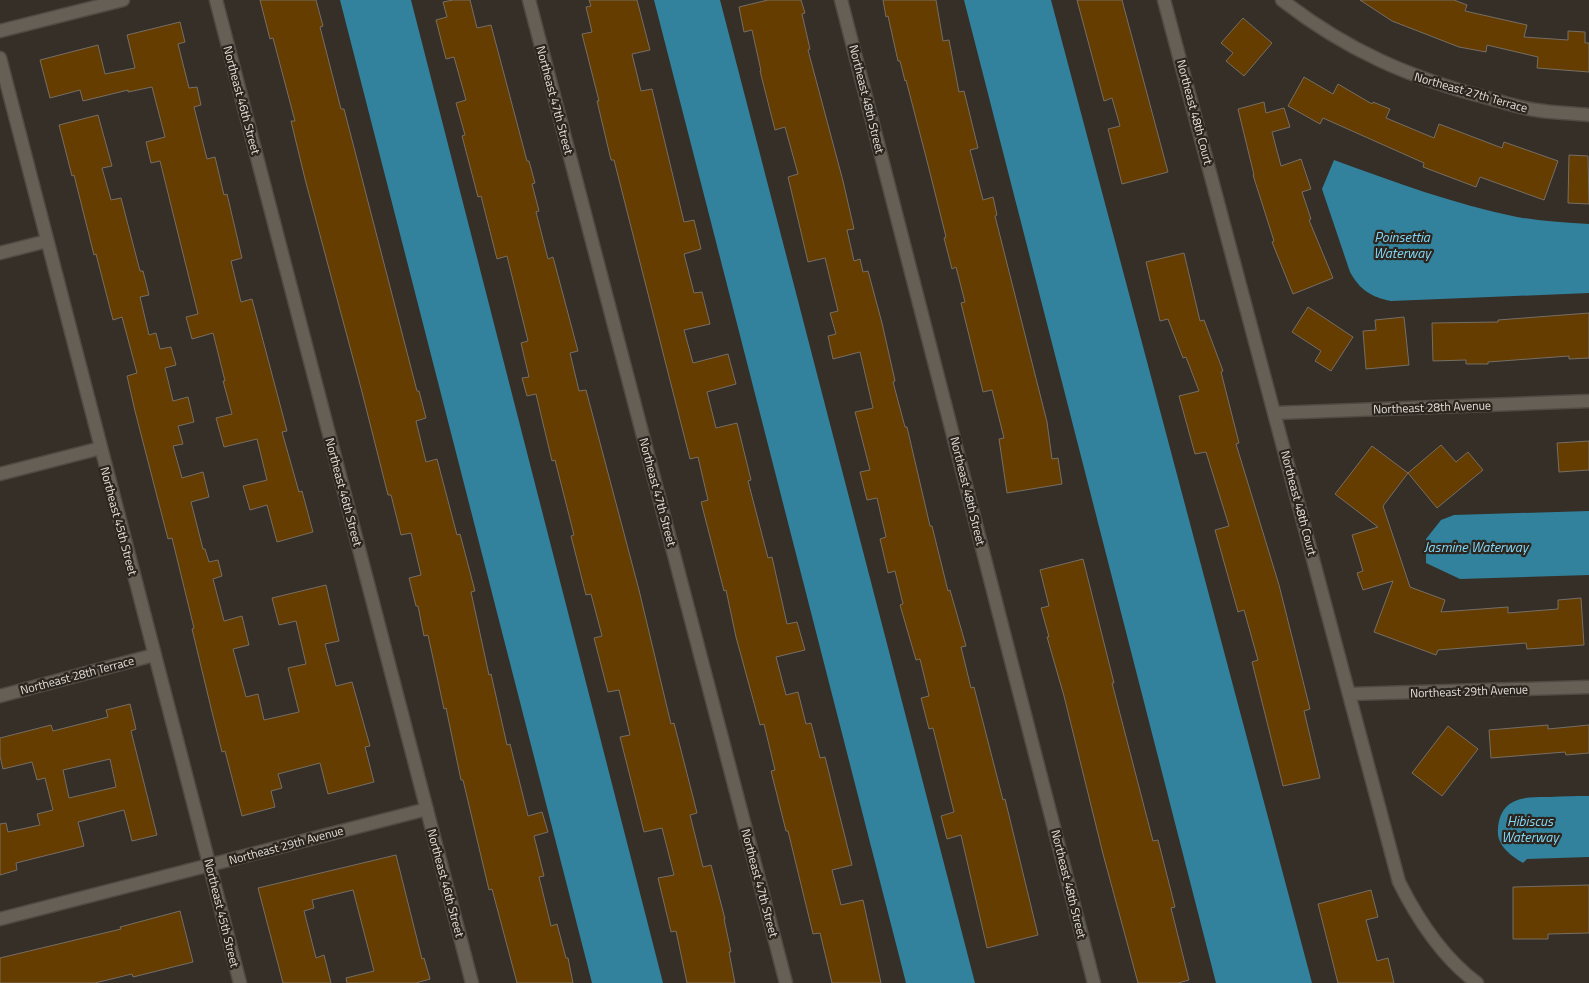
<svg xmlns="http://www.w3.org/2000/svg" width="1589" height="983" font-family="'Titillium Web',sans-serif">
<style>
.water{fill:#32829e}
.building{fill:#653d00;stroke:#766e65;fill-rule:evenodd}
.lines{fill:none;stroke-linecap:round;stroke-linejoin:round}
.street-casing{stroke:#4f4b44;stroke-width:15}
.street{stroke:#665f56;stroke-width:12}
.labels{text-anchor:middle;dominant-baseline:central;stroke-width:4.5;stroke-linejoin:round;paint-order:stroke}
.street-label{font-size:12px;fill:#e2ded9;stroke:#2b251d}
.water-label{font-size:14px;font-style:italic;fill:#83d7f8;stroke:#2b251d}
</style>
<rect width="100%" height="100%" fill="#352f27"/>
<path class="water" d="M340,0h71l252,983h-71z
M654,0h66l255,983h-69z
M964,0h87l261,983h-96z
M1334,160c60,22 120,44 183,57 24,4 48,6 72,7v69l-198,8c-20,-4 -31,-11 -41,-29l-28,-83z
M1589,511v64l-129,4 -34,-16v-24l15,-19 13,-5z
M1589,796v61l-62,2 -4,4c-13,-8 -27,-18 -25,-35 3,-32 28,-31 52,-31 13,-1 26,-1 39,-1z"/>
<path class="building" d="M260,0h56l7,26 -3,1 21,82h3l73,282h2l7,27 -10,3 10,41 11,-3 20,76 3,-1 15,57 -4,1 18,83 2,-1 16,71 3,-1 18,72 14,-4 6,20 -14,4 10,40 -5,1 12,49 6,-2 9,34h2l5,25h-56l-25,-94 -3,1 -26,-110h-2l-15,-72 -2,1 -16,-74 -4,1 -6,-30h-2l-7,-28 12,-3 -10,-42 -10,2 -10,-40h-3l-26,-103 -57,-213 -14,-58h4l-22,-83 -3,1z
M453,0h17l7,28 14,-3 36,136h2l6,22 -3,1 7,27 -3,1 12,47 5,-2 25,94 -8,2 9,38 7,-1 53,200 32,134 3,-1 19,74 4,16 -7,2 13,52 8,-2 14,54h-1l7,33h-2l6,31h-48l-11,-52 -5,1 -13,-54 16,-3 -12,-47 -18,4 -24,-95 10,-2 -11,-45 -11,2 -14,-54 8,-2 -11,-42 -5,1 -15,-59 3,-1 -19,-75 -3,1 -16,-67 -9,2 -5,-18 7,-1 -8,-34 7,-2 -21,-85 -10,3 -16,-63 -3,1 -16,-61 3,-1 -9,-32 10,-3 -12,-43 -8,2 -10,-39 11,-3 -4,-15z
M589,0h48l13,50 -18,4 9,37 11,-2 32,133 10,-2 7,29 -17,5 10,39 8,-1 8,32 -26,6 9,33 35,-9 8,30 -29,8 9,36 21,-5 14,57 -3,1 20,77 4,-1 15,67 10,-2 8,28 -29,7 10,38 12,-3 8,32 5,-1 9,35 5,-1 27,108 -20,5 9,35 22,-5 18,83h-49l-12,-50 -7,1 -25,-103h-2l-15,-60 4,-1 -11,-46 -4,1 -24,-88 -10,-47 -2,1 -23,-89 7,-2 -10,-43 -8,2 -76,-299h-3l-14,-59h2l-17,-67 10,-2 -6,-25 5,-1z
M768,0h33l4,13 -3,1 8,35 -2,1 35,131 11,48 -7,1 7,31 6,-2 3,13 5,-1 14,52 13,58 -2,1 12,45h2l23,99h2l16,65 2,-1 16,56 -5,1 10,41 3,-1 29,113 2,-1 33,136 -51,13 -26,-113 -14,4 -6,-23 13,-4 -21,-84 -4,1 -8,-31 8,-2 -9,-37 -4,1 -16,-55 3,-1 -8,-33 -7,2 -8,-34 6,-2 -9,-39 -10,2 -7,-28 10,-2 -15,-58 18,-4 -13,-56 -27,7 -5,-23 8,-2 -6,-21 8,-2 -13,-53 -17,4 -20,-85 10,-3 -13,-47 -10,3 -15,-59h1l-9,-41 -8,2 -5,-25z
M883,0h53l7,41 6,-1 10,52 5,-1 14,57 -8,2 13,50 10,-3 4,18 -2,1 52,206 5,37 6,-1 4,26 -55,9 -8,-54 5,-1 -12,-48 -9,2 -22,-89 4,-1 -9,-35 -4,2 -8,-31 2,-1 -19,-76 -21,-81 -1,1 -5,-20h-2l-10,-45 -2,1z
M1077,0h45l46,172 -46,12 -14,-55 12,-3 -8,-28 -8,3z
M1360,0h94l13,5 -2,6 62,14 -3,12 44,3v-9l17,1v11h4v29l-52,-4 1,-11 -51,-12 -1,7 -27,-5 -67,-26z
M1243,18l29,25 -28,33 -18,-15 7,-8 -12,-10z
M180,22l5,20 -7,2 11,44 8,-1 4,18 -7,2 13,52 8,-2 9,38 3,-1 15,64 -11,3 10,41 11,-3 35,132 -5,1 17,60 3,-1 11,41 -36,10 -10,-37 -17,5 -7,-24 24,-6 -10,-41 -33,8 -8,-29 16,-4 -9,-33h2l-12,-48 -21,6 -6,-22 12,-3 -38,-153 -9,2 -5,-21 19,-5 -13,-50 -24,5v-2l-45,11 -3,-11 -30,8 -10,-38 58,-15 7,29 30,-6 -8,-33z
M1304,77l29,17 5,-10 34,20 1,-2 17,7 -4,9 48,20 5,-14 63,24 2,-6 54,19 -14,39 -64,-23 -4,10 -53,-20 1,-4 -101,-45 -3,6 -32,-18z
M1264,102l2,11 18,-5 6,19 -18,5 9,34 20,-7 10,30 -9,3 9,27 -2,1 24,58 -40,16 -21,-52 2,-1 -21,-66h1l-16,-66z
M98,115l14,51 -10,2 9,32 10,-2 19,73h3l6,24 -9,2 9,38 7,-2 4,16 11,-2 5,18 -11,3 8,33 15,-4 6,25 -16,4 5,18 -10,2 9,32 21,-6 6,25 -18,5 12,47h2l4,13 9,-2 4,16 -9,3 11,42 18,-5 7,29 -16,4 13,48 12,-3 6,26 35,-8 -11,-44 18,-4 -10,-43 -17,4 -7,-27 54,-13 13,56 -14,3 11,42 16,-4 18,64 -5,1 9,35 -46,12 -8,-31 -42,11 4,14 -11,3 4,16 -33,9 -17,-65 -3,1 -10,-40 -20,-83 2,-1 -22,-90 -4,1 -33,-128 -8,-35 10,-3 -15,-56 -9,3 -17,-66 -2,1 -20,-80 -2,1 -13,-51z
M1569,155l19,1 1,48 -21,-1z
M1184,253l16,68 4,-1 19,51 -2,1 18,71 -3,1 43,141 31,124 -6,2 16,67 -37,8 -31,-124 6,-2 -14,-50 -6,2 -23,-82 14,-4 -23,-74 -11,2 -16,-58 20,-5 -13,-34 -3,1 -15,-39 -8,2 -14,-59z
M1308,307l45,30 -22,34 -16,-10 6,-10 -29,-19z
M1589,313v45l-20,1v-3l-81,6v2h-22v-4l-33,1 -1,-38 66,-1v-2z
M1404,317l5,48 -43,4 -3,-38 13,-1 -1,-10z
M1589,441v29l-30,2 -2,-29z
M1441,445l15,17 12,-10 15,18 -46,38 -29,-35z
M1372,446l36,27 -25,33 27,81 35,13 -4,12 67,-5v6l50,-4v-9l23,-2 3,47 -57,4 -1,-6 -88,7 -2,5 -62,-23 19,-51 -30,9 -6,-17 6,-2 -11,-36 26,-8 -43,-33z
M1083,559l31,124h-2l41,158 5,-1 17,67 -4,1 18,72 -11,3h-40l-35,-129 -39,-158 -17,-59h2l-8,-29 8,-2 -9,-36z
M130,704l6,25 -5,2 26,104 -25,6 -8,-31 -46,12 6,24 -68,17 1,7 -17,5v-51l6,-1 2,9 32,-7 -3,-11 16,-4 -8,-32 -8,2 -5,-18 -29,7 -3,-13v-18l51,-13 2,6 55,-14 -2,-7zM110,759l6,28 -47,11 -6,-28z
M1548,725v4l41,-4v28l-23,2 -1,-3 -74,6 -2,-28z
M1448,726l30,23 -36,47 -30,-23z
M396,855l26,104 2,-1 6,21 -14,4h-69l-1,-5 28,-7 -21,-81 -41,10 2,8 -10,3 12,47 8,-3 7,28h-48l-25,-95z
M1589,885v48l-41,1v5h-35v-52z
M1371,890l7,27 -12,3 11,41 11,-3 6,25h-56l-20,-79z
M180,911l13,51 -60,15 -1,-3 -37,9h-95v-25l121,-29 -1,-2z"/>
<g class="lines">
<g class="street-casing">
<path id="street" d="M216,0l256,983
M529,0l257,983
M841,0l253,983
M1164,0l235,882c19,38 44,76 78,101
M1282,0c64,50 128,78 206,98 15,4 32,10 48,12 17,3 35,3 53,5
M0,31l123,-31
M0,58l240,925
M0,253l47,-12
M1276,413l313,-12
M0,474l101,-26
M1349,694l240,-7
M0,696l154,-41
M0,919l427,-110"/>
</g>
<use href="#street" class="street"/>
</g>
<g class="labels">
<g class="street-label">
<text transform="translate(1471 92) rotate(16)">Northeast 27th Terrace</text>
<text transform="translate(867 99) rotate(76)">Northeast 48th Street</text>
<text transform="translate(242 100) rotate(75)">Northeast 46th Street</text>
<text transform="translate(555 100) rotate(75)">Northeast 47th Street</text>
<text transform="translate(1195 112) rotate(75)">Northeast 48th Court</text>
<text transform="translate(1432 407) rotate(-2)">Northeast 28th Avenue</text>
<text transform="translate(968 491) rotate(76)">Northeast 48th Street</text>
<text transform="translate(344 492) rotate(75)">Northeast 46th Street</text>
<text transform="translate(658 492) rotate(75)">Northeast 47th Street</text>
<text transform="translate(1299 503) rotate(75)">Northeast 48th Court</text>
<text transform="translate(119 521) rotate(75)">Northeast 45th Street</text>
<text transform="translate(77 675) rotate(-15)">Northeast 28th Terrace</text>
<text transform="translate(1469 691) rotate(-2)">Northeast 29th Avenue</text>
<text transform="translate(286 845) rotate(-15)">Northeast 29th Avenue</text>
<text transform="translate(446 883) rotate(75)">Northeast 46th Street</text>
<text transform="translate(760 883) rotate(75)">Northeast 47th Street</text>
<text transform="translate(1069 884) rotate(76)">Northeast 48th Street</text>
<text transform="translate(222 913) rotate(76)">Northeast 45th Street</text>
</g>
<g class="water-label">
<text x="1402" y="236">Poinsettia<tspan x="1402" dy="16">Waterway</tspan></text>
<text x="1476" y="546">Jasmine Waterway</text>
<text x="1530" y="820">Hibiscus<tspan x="1530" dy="16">Waterway</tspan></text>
</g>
</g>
</svg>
